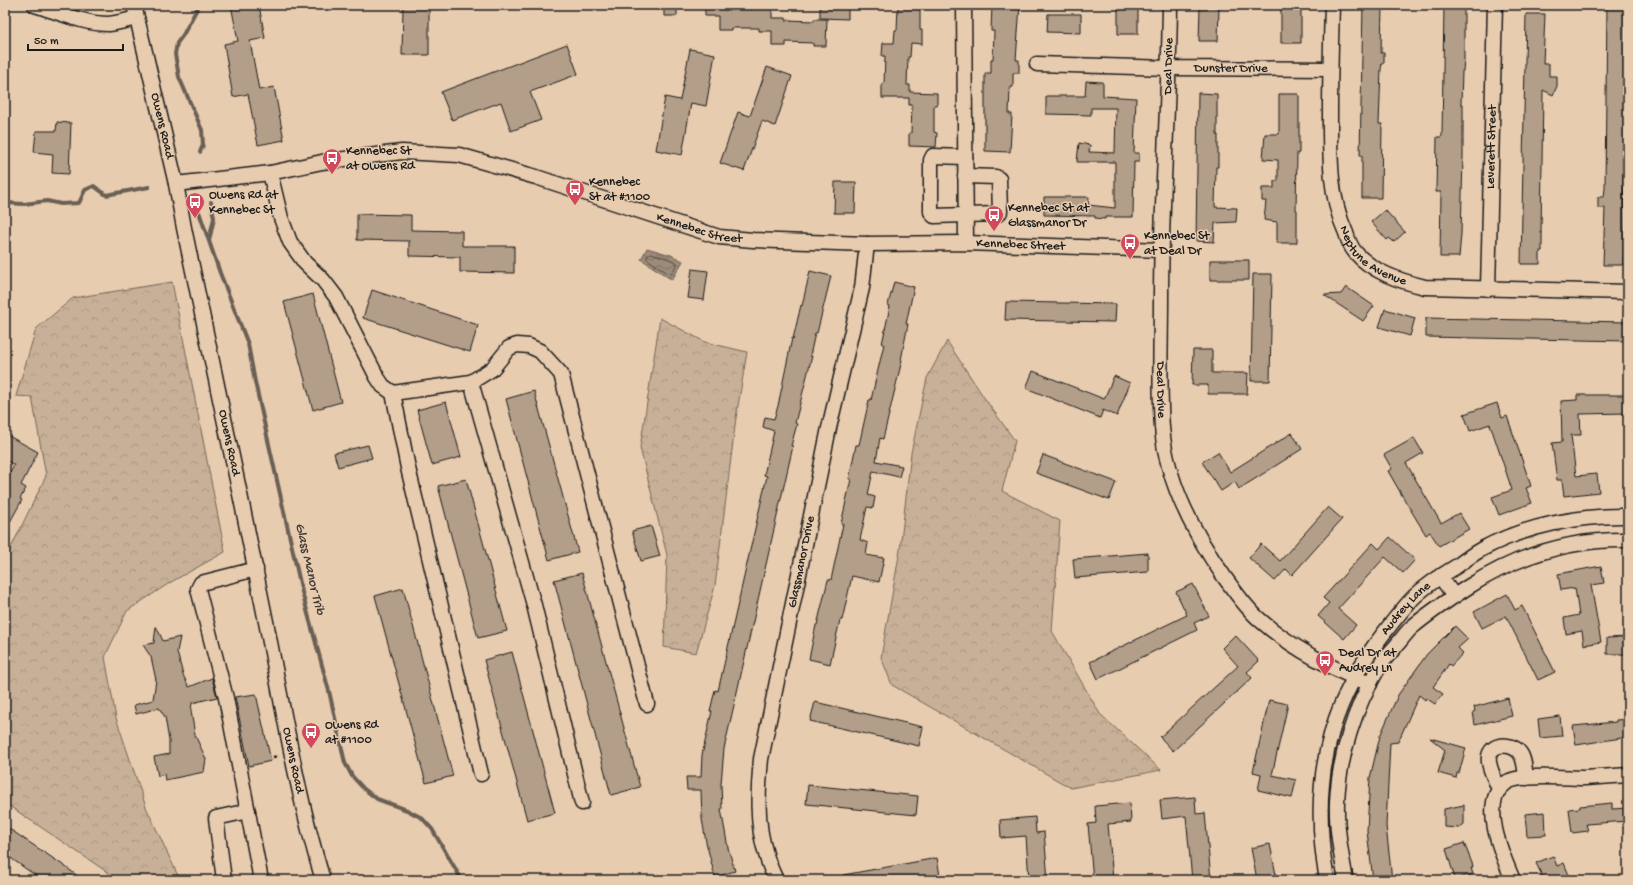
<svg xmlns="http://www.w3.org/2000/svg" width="1633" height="885" font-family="'Gochi Hand',sans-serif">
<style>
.forest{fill:url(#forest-crowns);stroke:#72665a}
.water{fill:url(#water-waves);stroke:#695f54}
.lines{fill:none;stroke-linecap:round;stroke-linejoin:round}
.shore{stroke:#504841;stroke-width:1}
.stream{stroke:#695f54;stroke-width:4}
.building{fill:#b29e89;stroke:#1c1c1c}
.minor-casing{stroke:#1c1c1c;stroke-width:17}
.path{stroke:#1c1c1c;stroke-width:2.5;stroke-dasharray:3 3;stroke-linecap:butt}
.minor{stroke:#e8ccaf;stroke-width:14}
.labels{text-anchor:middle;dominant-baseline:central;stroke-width:3;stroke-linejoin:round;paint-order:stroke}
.street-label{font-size:13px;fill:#1c1c1c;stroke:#e8ccaf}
.poi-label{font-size:13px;fill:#1c1c1c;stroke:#e8ccaf;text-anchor:start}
.water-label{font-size:14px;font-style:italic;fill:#433d38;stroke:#e8ccaf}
</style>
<defs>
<pattern id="forest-crowns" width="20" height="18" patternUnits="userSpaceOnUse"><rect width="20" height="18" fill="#c7b097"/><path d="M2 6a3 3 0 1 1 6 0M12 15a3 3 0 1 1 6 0" fill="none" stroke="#aa9782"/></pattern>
<pattern id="water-waves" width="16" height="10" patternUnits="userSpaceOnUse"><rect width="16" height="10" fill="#9d8b79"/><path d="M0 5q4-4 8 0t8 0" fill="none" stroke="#7f7162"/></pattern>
</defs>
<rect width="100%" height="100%" fill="#e8ccaf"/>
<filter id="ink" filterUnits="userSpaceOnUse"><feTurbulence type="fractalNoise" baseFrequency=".025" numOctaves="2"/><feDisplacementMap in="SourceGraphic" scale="8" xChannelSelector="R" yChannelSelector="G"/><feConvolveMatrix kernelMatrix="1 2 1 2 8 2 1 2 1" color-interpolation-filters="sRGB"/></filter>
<g filter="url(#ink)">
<path class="forest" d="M172,282l53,270 -54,30 -44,29 -22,46 11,61 30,89 34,73h-61l-114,-77v-243l41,-84 -14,-79 -16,-1 20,-67 37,-31z
M660,318l45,24 42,10 -11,66 -21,168 -19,67 -32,-6 3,-92 -27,-107z
M947,341l36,55 32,45 -13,50 58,30 -8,110 48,83 61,56 -90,18 -179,-103 -11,-28 19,-107 11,-97 16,-75z"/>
<path class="water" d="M647,248l24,7 12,6 -11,19 -31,-21z"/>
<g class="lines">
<path class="shore" d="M651,253l18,6 7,3 1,2 -5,9 -3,1 -22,-15v-3z"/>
<path class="stream" d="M199,5l-16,30 -6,8 -2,11 4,23 23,53 1,15 -3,7
M5,203l19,1 23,-3 14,3 18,-1 6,-13 9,-4 12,9 43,-8
M199,212l21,61 28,71 7,38 47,210 27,99 16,72 7,13 12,13 13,10 30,11 15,8 10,11 30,51
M209,241l5,-23 -3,-16"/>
</g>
<path class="building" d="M231,5h28l6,33 -15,3 9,49 15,-3 10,53 -26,5 -10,-51 -15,3 -9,-53 14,-3z
M403,5h26v50h-27z
M664,5h13v11h-13z
M705,5h67v13h14v2l28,1v-2h13l-1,27h-13v-3l-27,-1v4h-14v-15h-13v-3h-28v2h-13v-14h-13z
M820,5l28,1v13l-28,-1z
M898,5h22v25h2v14l-11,-1 -1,14h-2l-1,28h3v7l27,1v12h-3v27l3,1 -1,14 -27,-1v-13h2l1,-28h-3v-7h-27v-14h2l1,-28h-3l1,-13h11l1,-13h2z
M992,5h28l-4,55h3v13h-6v14h-3l-1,27h3l-2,38 -25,-1v-78h6v-14h2l1,-28h-3z
M1118,5h20v29h-20z
M1363,5h19l-1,48h3v10h-2l-1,6 -2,55h3l-1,74h-19v-43h-2z
M1444,5h19l1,2v53l-1,11h-1l-1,33h2v52l-2,78 -2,23h-19l1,-65h-5l1,-55h4l1,-1z
M1607,5h21l-2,143h-3l1,92 -1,24 -1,1h-19l2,-57h-7v-11h6l1,-9z
M1200,7l19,1 -1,33h-19z
M1281,9h19l1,2v32h-20z
M1048,14h33v19l-34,-1z
M1526,14h19l-2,50h6v12h8v10l-4,9 -10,-5 -2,143h1v18h-2v13h-19z
M567,44l11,30 -48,18 11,28 -30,11 -10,-29 -49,18 -11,-28z
M690,49l25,5 -9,52 -15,-3 -9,52 -26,-5 9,-53 15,3z
M767,67l25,9 -17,50 -13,-5 -18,50 -24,-8 18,-51 12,4z
M1086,81l16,1 1,2v12l33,2 -2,55h5v9h-5l-1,55h-28v2l-10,-1v-2l-51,-1v-18h45l-1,8 27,3v-46h-38l2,-19 11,2 -1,7 26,1 1,-45h-25v7l-45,-1v-18h39z
M1198,93l19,1v41h1v32h-2l-1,40 22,1 -1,14 -21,1 -1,19 -18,-1z
M1279,94h19l1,2v57h-2l-1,57h1v32l-1,1h-19v-21l-13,-2 2,-19h-4v-13h12v-7h4v-21l-15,-1 2,-25h14z
M57,122l14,1 -2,51 -17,-1 1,-19 -19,-2 2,-21h20z
M835,182h21l-1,31h-21z
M1385,210l20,22 -11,10 -5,-4 -2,2 -16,-18z
M357,214l54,1v15l51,1v15h52v27l-54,-1v-15l-51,-1v-15l-52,-1z
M1210,260h39v20h-39z
M692,269l16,2 -4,29 -16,-2z
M810,271l21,5 -14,57h-2l-5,23h2l-17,67 2,1 -6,22h2l-69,303 -3,35 1,25h-1l7,39 7,23 -20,6 -9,-35 -4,-23 -1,-29h-14l-1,-13h15l1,-22 10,-44h-2l5,-21 3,1 49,-215 -3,-1 10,-44 -11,-4 2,-10 9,2 4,-13 14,-68 1,1 8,-34 1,1z
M1253,274h19l-2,107h-19z
M894,282l20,5 -8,37h2l-7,36h1l-19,79 -3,-1 -4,23 26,5 -3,11 -26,-6 -5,24 7,2 -2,11 -6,-1 -7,33 8,3 -2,12 18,3 -5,24 -27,-6 -10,44h-2l-10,44 -21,-5 7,-34h1l11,-45h3l12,-56h-2l10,-45h-2l7,-34h3l10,-45h2l13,-56h-2l8,-38 -2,-1z
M1346,287l28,19 -11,15 -39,-26 17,-1z
M372,290l106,35 -8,27 -107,-34z
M313,294l28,108 -28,8 -29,-108z
M1006,302l110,2 -1,18 -110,-2z
M1385,309l30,9 -5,18 -31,-9z
M1426,318l202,4v19l-202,-4z
M1193,350h19v23h36l-1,21h-39v-9h-16z
M1033,371l71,28 10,-23 16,7 -13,33 -14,-6 -3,8 -74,-30z
M534,391l44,161 -29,8 -43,-161z
M1577,395h51v18l-48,1 1,21h-10l5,41 21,-2 2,18 -35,4 -2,-16h-5l-5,-37 10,-1 -1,-41 16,-1z
M446,402l15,55 -29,8 -15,-55z
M1497,403l5,15 5,-2 24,70 -5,2 6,15 -33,12 -7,-18 20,-7 -22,-66 -20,7 -6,-17z
M1292,433l10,16 -63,40 -4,-7 -14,9 -19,-29 16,-10 12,20z
M5,434l33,18 -17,33 5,3 -6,11 2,1 -17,31v-48l9,-18 -9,-5z
M1414,438l9,15 -17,10 35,60 18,-10 10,16 -30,17 -9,-14 -4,3 -19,-31 -19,-33 4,-2 -8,-14z
M368,445l4,13 -34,9 -4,-14z
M1043,455l73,27 -7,18 -73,-27z
M466,479l41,152 -29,7 -40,-152z
M1328,507l14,12 -50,56 -6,-6 -11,12 -26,-23 12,-14 19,17z
M651,526l9,30 -19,5 -9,-30z
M1390,537l25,23 -12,13 -18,-16 -47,52 18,16 -12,14 -26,-23 11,-13 -6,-5 50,-55 6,6z
M1148,553v19l-73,6 -2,-19z
M1601,566l3,17 -13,2 10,57 -17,3 -2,-14 -16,3 -2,-16 15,-3 -4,-27 -14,2 -3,-16z
M582,573l58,214 -29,8 -57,-215z
M1193,584l16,32 -15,7 3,7 -99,49 -8,-17 97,-47 -11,-23z
M403,588l50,188 -27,7 -51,-187z
M1507,594l8,16 7,-4 33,66 -17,8 -32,-64 -24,12 -8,-16z
M156,626l7,15 17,-4 -3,15 6,23 6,12 23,-9 5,19 -25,6 -1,8 4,24 11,24 -2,13 -39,8 -1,-6 -6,2 -4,-19 15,-3v-13l-4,-24 -6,-9 -23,6 -2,-9 19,-5 3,-20 -5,-23 -8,-12 11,-2z
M1455,626l13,13 -10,9 5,5 -12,13 -2,-2 -16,23 10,7 -8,10 -9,-6 -1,2 -6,-5 -21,47 -8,1 -4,83 6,54h-19l-6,-49 3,-53 10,-42 18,-41 29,-41z
M1235,635l24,26 -12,11 5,6 -79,73 -13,-14 78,-71 -16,-18z
M1628,637v17h-21v-16z
M512,652l43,161 -28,7 -43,-160z
M256,694l15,67 -22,5 -14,-69z
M1508,698l4,18 -37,9 -2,-13 2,-1 -1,-4z
M1269,700l19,4 -16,71 24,5 -4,18 -34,-8 3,-16 -8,-2z
M815,702l108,25 -4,19 -109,-25z
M1560,716l2,20 -22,2 -2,-19z
M1628,719v18l-52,8 -3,-19 43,-4v-2z
M1430,738l36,10 -7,25h-2l-1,5 -18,-5 7,-23z
M808,785l110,11 -2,19 -110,-11z
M1195,797l1,17 9,-1 6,67h-19l-6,-64 -24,3 -2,-19z
M1130,803l1,19 -23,2 5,56h-20l-5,-56 8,-1 -1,-17z
M1612,803v6l16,-1v13l-42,3 2,7 -16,2 -3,-24 11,-1v-2z
M1464,805v19l-5,4 -15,-1v-18z
M1545,812l1,23 -19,1 -2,-22z
M1035,817l1,16 8,-1 4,48h-19l-3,-44 -25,2 -1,-18z
M5,826l58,39 20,15h-40l-14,-9 -24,-17z
M1464,843l8,20 1,5h-2l2,6 -18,5 -9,-30z
M1270,844l7,36h-20l-6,-32z
M1553,856l4,10 7,-3 7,17h-27l-8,-17z
M937,858l3,18 -20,4h-76l-1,-5z"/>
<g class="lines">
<g class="minor-casing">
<g id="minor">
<path d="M35,5c23,7 49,19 74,19 9,-1 19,-4 28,-6"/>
<path id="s1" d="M134,5l42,179 8,44c26,124 53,249 78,374 19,92 33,187 61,278"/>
<path d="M964,5l2,238"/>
<path id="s2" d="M1170,5c-1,98 -9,196 -9,294 0,42 -2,85 1,128 4,55 32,107 63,151 11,15 21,30 35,42 32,28 70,48 110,64"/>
<path id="s3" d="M1332,5c-1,36 -2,73 -2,109 0,41 -1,82 16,119 2,7 5,14 9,19 17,20 45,29 70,35l203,5"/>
<path id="s4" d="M1037,64l132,4 161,1"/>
<path d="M965,157l-32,-1 -2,4v52l3,4 64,-2 2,-2 -1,-33 -3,-2 -31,-1"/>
<path d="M270,173l11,45 9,24 15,21 18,17 13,17 41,80 6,9 10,7 15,75 73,306"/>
<path id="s5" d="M176,184l94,-11 52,-11 46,-6 34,-4 57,3 77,22 183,60 34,3 114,4 99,-1 195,7"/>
<path id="s6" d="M1488,289l7,-284"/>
<path d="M471,382l63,223 48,198"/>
<path d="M393,393l78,-11 21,-13 17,-21 8,-3 12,1 11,5 21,23 86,330"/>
<path d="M256,569l-55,14 -3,6 28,109 35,182"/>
<path d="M1440,576l14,20"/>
<path d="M1499,789c-3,-8 -9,-18 -10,-27 -3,-19 22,-21 31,-9 5,7 5,17 6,25"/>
<path d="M224,880l-8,-62 32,-7"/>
<path id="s7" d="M776,880c-4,-9 -8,-17 -10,-26 -10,-30 -8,-63 -5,-95l68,-331 33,-140 5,-44"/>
<path id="s8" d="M1327,880c-9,-49 -9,-101 5,-149 11,-37 29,-69 52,-98 10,-13 20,-26 31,-37 13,-12 27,-21 42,-30 8,-6 16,-12 25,-17 43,-23 97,-34 146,-33"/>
<path d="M1346,880c-5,-25 -10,-52 -9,-78 2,-46 18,-95 42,-135 4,-7 11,-14 17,-21 5,-6 10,-13 15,-18 18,-15 37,-28 57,-41 48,-31 103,-48 160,-47"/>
<path d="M1513,880c-10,-23 -35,-78 -7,-97 13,-10 61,-5 79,-5 14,-1 29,-2 43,-3"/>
</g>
</g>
<path class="path" d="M273,757l6,-1"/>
<use href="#minor" class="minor"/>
</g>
</g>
<defs>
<g id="bus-pin" transform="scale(1)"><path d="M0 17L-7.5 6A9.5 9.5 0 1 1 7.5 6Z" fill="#d1495b" stroke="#e8ccaf"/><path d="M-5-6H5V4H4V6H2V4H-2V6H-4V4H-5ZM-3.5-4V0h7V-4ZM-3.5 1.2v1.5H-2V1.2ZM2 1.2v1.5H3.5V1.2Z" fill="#fff"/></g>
</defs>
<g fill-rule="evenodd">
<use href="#bus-pin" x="332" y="158"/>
<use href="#bus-pin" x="575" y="189"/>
<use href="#bus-pin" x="195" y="202"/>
<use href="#bus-pin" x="994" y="215"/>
<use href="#bus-pin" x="1130" y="243"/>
<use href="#bus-pin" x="1325" y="660"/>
<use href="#bus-pin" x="311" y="732"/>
</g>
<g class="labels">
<g class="street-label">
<text transform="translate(1169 66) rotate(-89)">Deal Drive</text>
<text stroke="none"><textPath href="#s4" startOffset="194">Dunster Drive</textPath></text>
<text stroke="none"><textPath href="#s1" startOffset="124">Owens Road</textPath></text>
<text stroke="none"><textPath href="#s6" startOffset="142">Leverett Street</textPath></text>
<text stroke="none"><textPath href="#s5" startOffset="537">Kennebec Street</textPath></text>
<text stroke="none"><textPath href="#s5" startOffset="860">Kennebec Street</textPath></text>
<text stroke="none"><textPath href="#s3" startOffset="267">Neptune Avenue</textPath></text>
<text stroke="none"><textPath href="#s2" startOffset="385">Deal Drive</textPath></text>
<text stroke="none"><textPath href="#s1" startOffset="448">Owens Road</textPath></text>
<text stroke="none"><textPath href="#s7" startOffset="325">Glassmanor Drive</textPath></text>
<text stroke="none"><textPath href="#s8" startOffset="295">Audrey Lane</textPath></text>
<text stroke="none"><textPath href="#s1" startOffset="772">Owens Road</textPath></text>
</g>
<g class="poi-label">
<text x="346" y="151">Kennebec St<tspan x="346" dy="15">at Owens Rd</tspan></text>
<text x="589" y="182">Kennebec<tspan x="589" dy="15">St at #1100</tspan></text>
<text x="209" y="195">Owens Rd at<tspan x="209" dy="15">Kennebec St</tspan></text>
<text x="1008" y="208">Kennebec St at<tspan x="1008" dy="15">Glassmanor Dr</tspan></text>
<text x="1144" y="236">Kennebec St<tspan x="1144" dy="15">at Deal Dr</tspan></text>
<text x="1339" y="653">Deal Dr at<tspan x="1339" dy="15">Audrey Ln</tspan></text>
<text x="325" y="725">Owens Rd<tspan x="325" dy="15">at #1100</tspan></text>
</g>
<g class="water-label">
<text transform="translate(309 569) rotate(77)">Glass Manor Trib</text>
</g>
</g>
<rect width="1633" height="885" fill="none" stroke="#e8ccaf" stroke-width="20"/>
<rect x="10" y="10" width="1613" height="865" fill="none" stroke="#1c1c1c" stroke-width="1.5" filter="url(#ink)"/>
<path d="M28 44v6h95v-6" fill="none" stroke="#1c1c1c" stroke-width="2"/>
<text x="34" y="44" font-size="12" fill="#1c1c1c" stroke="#e8ccaf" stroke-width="3" paint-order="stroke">50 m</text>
</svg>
